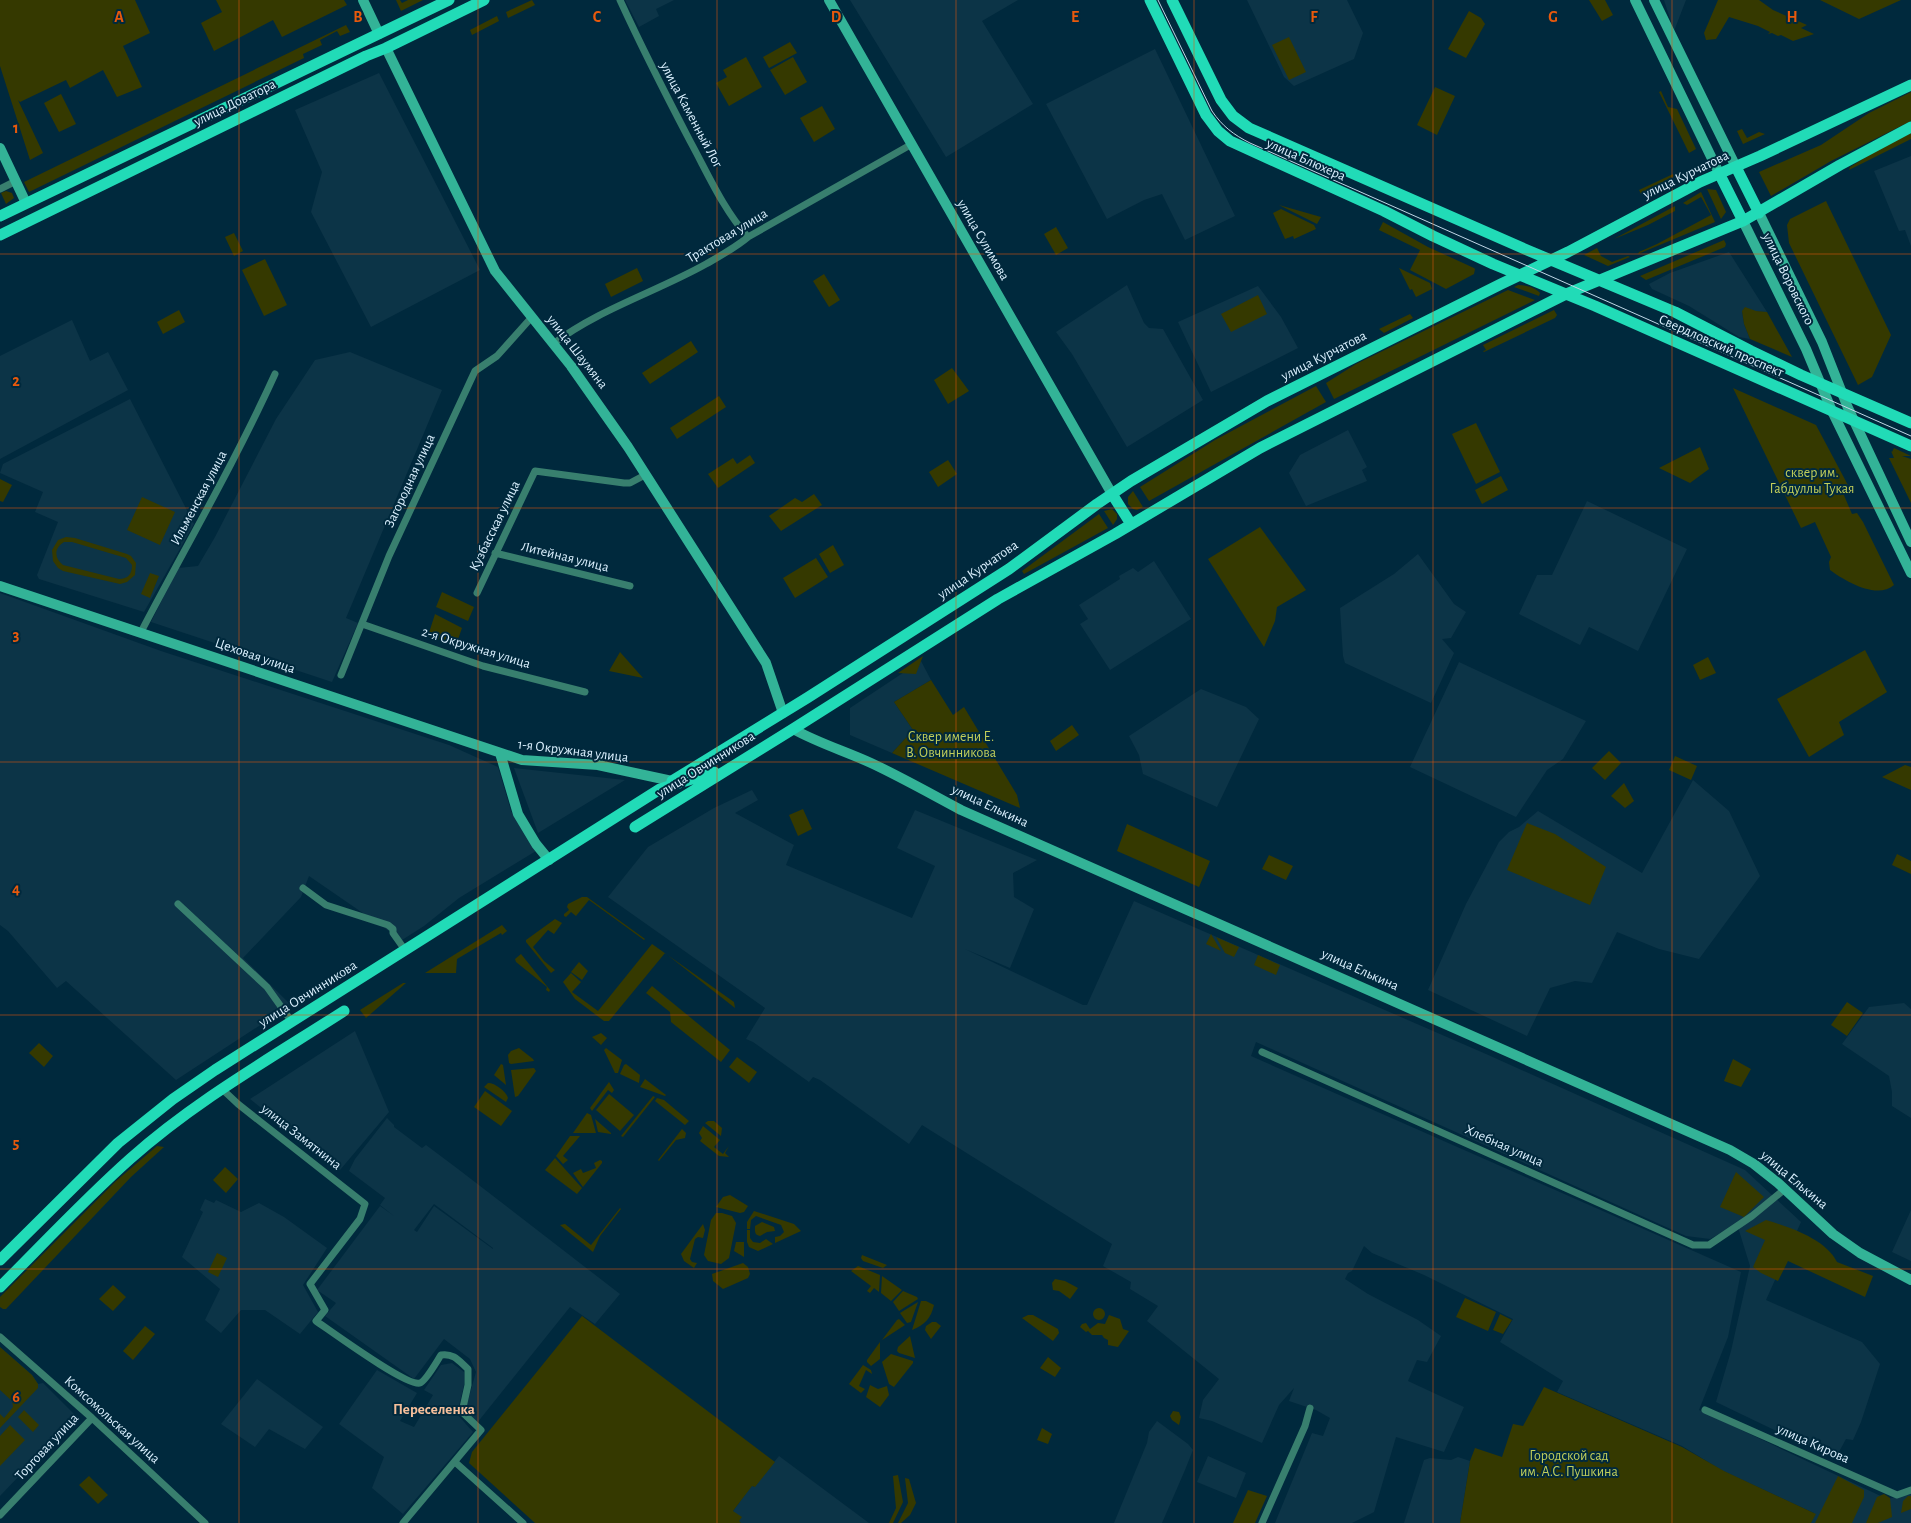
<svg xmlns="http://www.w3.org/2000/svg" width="1911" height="1523" font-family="'Alegreya Sans',sans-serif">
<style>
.built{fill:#0c3447;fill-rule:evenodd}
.green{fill:#353900;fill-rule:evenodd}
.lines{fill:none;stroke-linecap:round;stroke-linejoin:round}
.street{stroke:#387f6e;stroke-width:7}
.secondary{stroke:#33b397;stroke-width:10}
.primary{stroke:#21dbb7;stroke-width:11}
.tram{stroke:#bfd7e6;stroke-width:1}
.grid{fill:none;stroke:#e8590c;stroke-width:1;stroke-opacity:0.55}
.labels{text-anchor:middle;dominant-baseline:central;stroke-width:4;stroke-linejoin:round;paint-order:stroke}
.street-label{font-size:14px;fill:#dbf1ff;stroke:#00293d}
.park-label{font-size:14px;fill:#c1ce5a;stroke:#00293d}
.neighbourhood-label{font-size:15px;font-weight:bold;fill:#f6bf9b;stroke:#00293d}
.grid-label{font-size:16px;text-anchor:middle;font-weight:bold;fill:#e8590c;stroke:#00293d;stroke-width:4;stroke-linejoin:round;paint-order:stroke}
</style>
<rect width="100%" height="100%" fill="#00293d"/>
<path class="built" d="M625,0h49l-18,9 3,7 -20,11z
M850,0h168l-36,21 51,83 -87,53z
M1247,0h100l16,33 -9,26 -60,27 -10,-9z
M1664,0h22l-12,31z
M1155,49l80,167 -50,24 -23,-46 -18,6 -37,19 -61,-115z
M379,73l101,197 -109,57 -60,-115 11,-40 -27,-62z
M1911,156v90l-6,-16 -6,1 -25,-60z
M1729,252l38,60 -25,-1 2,13 6,15 -11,-2 -50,-31 -37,-17 -3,-5 21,-11z
M1127,285l17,38 5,5 14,1 40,71 -76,47 -55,-93 -16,-22z
M1258,286l23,31 17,31 -87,44 -33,-70z
M72,320l18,41 18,-9 20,38 -128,69v-103z
M350,352l92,38 -96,228 12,5 -26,59 -181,-60 27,-54 20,-2 17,-29 61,-118 39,-59z
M130,399l64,125 -50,88 -105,-33 -2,-4 21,-53 -23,-10 8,-20 -43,-19 3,-9z
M1348,430l19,37 -5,3 5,11 -61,25 -17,-33 11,-18z
M1587,501l100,48 -49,102 -49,-24 -9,18 -61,-31 18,-39h15z
M1418,554l36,50 12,8 -15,26 -9,1 12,14 -23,50 -86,-40 -2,-7 -3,-48 54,-34z
M1154,561l37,58 -81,51 -30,-46 8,-5 -9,-14 41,-26 -1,-3 14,-8 5,4z
M0,593l161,58 288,94 49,22 13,44 25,40 -77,47 -35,28 -22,14 -93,-64 -8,21 -58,61 48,47 -115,75 -110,-99 -9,7 -49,-57 -8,-6z
M921,661l10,19 -37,22 19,28 -21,23 -42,-18v-27z
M1459,662l127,59 -23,38 -16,11 -31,47 -106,-50z
M1201,689l45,18 13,12 -42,88 -74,-33 -4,-19 -10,-19z
M514,768l111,12 -87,53z
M1693,780l36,31 31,65 -61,83 -40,-10 -42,-17 -25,51 -17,-2 -25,7 -23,48 -99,-46 38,-86 33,-62 10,-10 10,-5 19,-16 104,62z
M752,790l6,10 -23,13 59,32 -8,20 126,53 23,-52 -38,-18 18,-38 122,50 -24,13 1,24 20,12 -24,59 -45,-19 118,56h4l47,-104 352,153 259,116 56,52 -35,78 96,42 18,22 -19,58 -8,18 -7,-1 -11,20 -119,-57 15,-51 19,-85 -13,-42 -27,15 -24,-3 -430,-194 -5,14 490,216 -13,65 -29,73 188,89 24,-5v29h-101l4,-10 -91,-42 -41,-25 -125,-54 6,-11 -63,-39 13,-23 -89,-44 -52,-22 -8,-7 -12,25 -4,2 -3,6 23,15 50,26 23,16 -14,26 -10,-2 -9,21 56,26 -20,45 -48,-15 -22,75 -22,11h-77l37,-90 11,3 7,-18 -14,-8 -27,-9 5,-13 -15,17 -17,38 -50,-22 -13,-3 4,-18 16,-21 -72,-58 11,-15 -28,-17 1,-7 -28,-16 9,-22 -190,-119 -13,19 -89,-64 -7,-3 -4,5 -56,-40 -7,-3 19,-31 -157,-111 40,-50 66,-39z
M1904,1003l7,6v109l-19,-12v-14l-3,-16 -47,-32 27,-37z
M355,1031l34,81 -49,58 -90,-71z
M387,1118l7,7v2l28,21 4,-3 32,24 162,125 -25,30 -25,-17 -93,116 -12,-12 11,-39 -6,-13 -26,-20 -30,40 -89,-63 11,-13 -19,-13 63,-84 14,10 -14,-11 5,-7 -36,-27 6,-12zM434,1204l59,44v1l-59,-43 -17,26 -3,-2z
M205,1199l9,4 2,-3 25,12 18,-9 25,14 43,31 -24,37 15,27 -18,22 -35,-24h-24l-20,23 -16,-13 15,-31 -38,-32 21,-45 -3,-2z
M1911,1210v51l-19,-9z
M0,1347l32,28 6,9 5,-1 33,33 -76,80z
M452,1363l12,9v13l-7,29 16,18 -70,82 -31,-26 12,-31 -45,-33 38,-54 40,23 -17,28 14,6 19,-32 -9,-5 17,-25z
M257,1379l66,48 -18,22 -36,-20 -14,18 -34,-23z
M1157,1421l31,23 5,6 -8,20 -23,53h-48l33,-80 2,-11z
M779,1456l90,67h-128l-3,-2 -5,-10 19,-26 2,2z
M1208,1456l38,17 -10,25 -39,-16z
M1458,1457l12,4 -10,62h-56l20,-63 6,-2 21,2z"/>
<path class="green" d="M0,0h135l15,33 -27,13 19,41 -25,10 -14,-27 -33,18 -4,-8 -46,22 -2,-2 25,53 -13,7 -30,-94z
M216,0h128l3,5 -65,32 -9,-17 -59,31 -13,-28 21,-11z
M396,0h4l2,3 6,-3h15l-22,11z
M532,0l3,5 -27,13 -2,-6z
M1589,0h16l8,15 -11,6z
M1718,0h41l14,10 34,15 -6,3 13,6 -21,7 -12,-6 -3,1 -6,-3 -4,1 2,-2 -12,-6 -29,-9 -13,22 -10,1 -2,-7z
M1820,0h81l-42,19z
M1469,11l12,7 4,6 -19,34 -18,-9z
M497,16l2,5 -27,14 -2,-5z
M346,25l4,7 -10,4 -3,-5 -17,9 2,5 -19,9 1,4 -275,134 -5,-10z
M1289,37l17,35 -17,8 -17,-35z
M790,42l7,11 -28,15 -6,-11z
M746,57l16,30 -33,19 -13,-23 11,-6 -4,-7z
M793,57l14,25 -22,13 -15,-25z
M1435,87l20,9 -18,39 -20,-10z
M1661,91l7,16 9,2 19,40 -7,4 -30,-61z
M1911,92v29l-80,40 -60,35 -12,-24 62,-27 48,-32z
M61,94l15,30 -17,8 -15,-29z
M822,106l13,23 -21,13 -14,-24z
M1742,129l5,9 12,-6 6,2 -22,10 -6,-13z
M1911,133v6l-62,31 1,-3 32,-20z
M1673,174l1,2 -33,18 -2,-4z
M1707,189l9,1 10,22 -5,7z
M6,191l6,2 2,5 -8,6 -5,-11z
M1701,192l14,30 -77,32 1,-2 18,-8 54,-29 -10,-18 -14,8 -4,-2z
M1826,201l65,134 -19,42 -14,8 -69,-142 -2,-18 3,-6z
M1279,205l42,12 -4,7z
M1675,206v5l-27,14 -34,14z
M1281,209l33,16 2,4 -22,10 -1,-3 -8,3 -12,-26z
M1383,222l45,25 46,21 1,1 -1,5 -28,15 -36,-19 10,-20 -41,-20z
M1056,227l12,21 -12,7 -12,-21z
M234,233l9,18 -9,5 -9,-19z
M1724,240l2,4 -1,3 -79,33 -6,-4z
M1597,248l4,8 11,6 16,-6 2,1 -22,9 -24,-11z
M265,259l22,46 -23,11 -22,-46z
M637,268l6,13 -32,16 -6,-13z
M1399,268l31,15 2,6 -16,8 -4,-8 -2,1z
M824,274l16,26 -11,7 -16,-26z
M1518,285c8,0 17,2 22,8l-1,3 -25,-9z
M1508,290l27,10 -201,99 -8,-16 30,-19z
M1258,295l9,19 -36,18 -10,-18z
M1745,307l11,4 11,1 25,45 -42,-18 -6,-15 -2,-13z
M179,310l6,12 -22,12 -6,-12z
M1554,310l3,5 -2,3 -71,34 -1,-1 3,-1 -3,-5z
M1410,314l3,4 -29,15 -5,-4z
M691,341l7,11 -48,32 -8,-11z
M952,368l17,23 -21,13 -14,-24z
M1316,386l10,16 -177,99 -9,-14 75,-47z
M1733,388l83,37 34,64 -7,4 9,21 5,-1 6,9 31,63c-17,15 -49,-4 -64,-15l-1,-8 2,-5 -16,-35 -14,6z
M719,396l7,11 -49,32 -7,-11z
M1476,423l24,49 -24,12 -24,-50z
M1700,447l9,22 -19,14 -31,-15z
M1894,448l17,8h-9l9,3v44l-22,-45h5l-3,-7 1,1z
M750,455l5,8 -37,25 -10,-14 25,-16 4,6z
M948,460l9,14 -19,13 -9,-15z
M1501,476l7,14 -26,14 -7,-14z
M0,479l12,6 -9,17 -3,-1z
M1133,491l10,16 -6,3 -4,-1 -5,-5v-7z
M814,494l8,11 -41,26 -12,-15 26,-18 7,4z
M142,497l33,15 -15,33 -33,-15z
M1112,509l5,5v5l-4,6 -9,-14z
M1099,514l9,14 -84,46 -2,-3z
M1260,527l46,63 -29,17 -2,14 -11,26 -56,-88z
M66,537l9,1 52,16 4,2 5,7 -1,12 -8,7 -7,2 -57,-13 -5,-3 -5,-7 -1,-11 6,-10zM64,542h8l54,16 6,7c0,9 -4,14 -13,14l-56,-14c-9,-7 -9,-17 1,-23z
M833,545l11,20 -14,8 -11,-19z
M816,558l12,19 -33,21 -12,-20z
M150,573l9,3 -9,22 -9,-4z
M442,592l32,15 -6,14 -32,-14z
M435,614l27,14 -6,17 -28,-9z
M1865,650l22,42 -48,30 5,13 -35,22 -32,-58z
M620,652l23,26 -34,-7z
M923,656l-7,18 -18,-1z
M1708,657l8,16 -16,7 -7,-15z
M931,680l22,35 11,-8 53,88 3,13 -128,-55 21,-23 -19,-28z
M1072,725l7,10 -23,16 -6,-10z
M1609,751l12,12 -16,17 -13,-12z
M1675,756l22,10 -6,14 -22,-10z
M1905,765l6,2v23l-29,-13z
M1624,783l10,18 -9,7 -14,-12z
M803,809l9,20 -14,7 -9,-21z
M1527,823l28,11 51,33 -16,38 -83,-35z
M1127,824l83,37 -11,26 -82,-36z
M1897,854l14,7v13l-19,-9z
M1269,855l24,11 -7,14 -24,-11z
M582,897h5l58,42 -1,1 -55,-40 -13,16 -5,-4 -5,5 -2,-1v-2l5,-4 -2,-3 1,-3z
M555,919l7,4 -8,11 -6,-4 -15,17 11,14 11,9 -4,3 -25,-31v-2z
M502,925l5,6 -5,4 -1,-2 -44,26 -1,14h-31z
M1211,934l10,17 -15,-7z
M1216,937l23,10 -5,10 -9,-4z
M652,944l82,58 1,6 -70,-55 -56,68h-5l-29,-22 -12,-17 8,-9 10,9 -9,10 26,19z
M521,954l29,36 -1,2 -3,-2 1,-3 -31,-25 -1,-3z
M1258,955l22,10 -4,10 -22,-10z
M579,962l9,9 -6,9 -11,-8z
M403,983h3l-40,35 -6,-8z
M652,986l78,64 -9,12 -50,-40 -1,-10 -24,-19z
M1847,1002l16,11 -16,23 -16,-11z
M601,1033l6,5 -6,7 -9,-8z
M39,1043l14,13 -9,11 -15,-14z
M519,1048l14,11 1,2 -23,3 -2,-1 -1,-8 3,-4z
M606,1048l16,12 -4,13h-3l-11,-23z
M737,1057l20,15 -8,11 -20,-16z
M1733,1059l18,10 -10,18 -17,-6z
M501,1064l2,1 3,20 -12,-10z
M626,1064l14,11 -1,8 -19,-9 4,-9z
M534,1068l2,3 -18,25 -3,1 -4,-27z
M645,1079l21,16 -1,1 -25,-9z
M609,1082l5,8 -2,3 -4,-3 -16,21 -2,-3z
M488,1083c7,0 18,8 20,15l-2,4 -22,-15z
M485,1091l27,20 -11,15 -27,-19z
M609,1094l25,21 -14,16 -24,-21z
M653,1096l2,1 -32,40 -2,-1z
M657,1098l7,2 25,21 -4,4 -30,-24z
M587,1113l4,2 5,18h-23z
M595,1119l16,14v1l-13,-2z
M708,1121h6l8,7 -1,8 -16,-13z
M703,1126l17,14 -6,7 9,7 6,-8 -4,7 4,4 -10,-1 -19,-15 2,-3 -3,-5z
M682,1129l4,4 -1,5 -9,2 -17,21 -1,-1z
M570,1136h10l-17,20 5,4 -5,4 -7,-8z
M157,1146l7,1 -33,30 -125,132h-3l-3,-2v-10l116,-116z
M555,1158l27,30 -5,6 -32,-24z
M600,1160l2,1v2l-19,24 -10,-14 8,-4 2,4 13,-5 -2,-5z
M225,1167l13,12 -12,14 -13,-13z
M1736,1172l28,25 -20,20 -24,-10z
M730,1195l18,11 -4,6 -4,1 -24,-6 7,-10z
M620,1208l1,1 -21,27 -7,16 -33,-27 5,-1 26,21z
M754,1211l40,13 7,7 -26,12v-6l5,-1 4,-4 -3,-7 -25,-9 -5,4 -1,9h-3v-7z
M716,1213h6l10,3 4,7 -7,35 -8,6 -13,-3 -4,-6 7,-35z
M1766,1220c23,7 60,19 71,42l36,14 -8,21 -77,-36 -10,20 -17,-8 -8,-6 12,-27 -20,-9z
M762,1222l12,5 1,4 -8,1 -7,4c-6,-1 -5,-5 -5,-10z
M703,1224l2,6 -2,8 -5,-1 -3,2 -5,20 2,3 5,1 -3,5 -10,-7 -3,-7z
M747,1230h3v8l3,4 7,1 6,-4 7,5 -15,7 -9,-4 -2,-5z
M736,1242h8v15l-10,-6z
M217,1253l10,5 -9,19 -10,-5z
M862,1255l25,10 -4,3 -20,-7 -2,-3z
M743,1263l5,4 2,7 -2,4 -25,11 -10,-8 -1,-7z
M858,1266l22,9 -1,17 -5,-4 -4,5 -3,-2 4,-5 -20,-15z
M882,1276l20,14 -11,11 -10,-8z
M1055,1279l10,2 13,7 -8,11 -11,-8 -6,-1 -1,-7z
M113,1285l13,12 -13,14 -14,-12z
M903,1291l14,6 1,2 -19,12 -6,-9z
M1465,1298l31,14 -8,19 -32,-14z
M921,1301h5l8,4c-3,13 -9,20 -22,25z
M918,1302l-7,20 -4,1 -7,-10z
M1093 1314a6 6 0 1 1 12 0a6 6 0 1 1-12 0Z
M1500,1314l12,6 -9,14 -10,-4z
M1028,1315h5l25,14 1,4 -6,8 -31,-23z
M1109,1315l11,4 3,10 6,2 -11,16 -10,-2v-5l-4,-2 -2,-3h-10l-4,-4 -2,1 -6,-5 2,-3 4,-1 4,6 8,-6 7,1z
M582,1316l193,146 -20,25 -3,-1 -19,25 9,6 -3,4 2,2h-206l-66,-60 3,-11z
M899,1319l6,6 -23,15 15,-20z
M932,1322h4l5,4 -10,13 -6,-9 1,-4z
M145,1326l10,8 -22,26 -10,-9z
M910,1336l5,22 -16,-5 -2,-2 1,-4z
M880,1342v17l-9,7 -4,-4v-2z
M0,1347l32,28 6,9v4l-38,40v-14l4,4 9,-11 -1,-6 -12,-11z
M891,1354l22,7v2l-19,24 -5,-3 -7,-22z
M1048,1357l13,11 -6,9 -15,-9z
M863,1365l8,5 1,4 -6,-4 -7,16 6,3 -4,4 -12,-9z
M870,1385l8,4 9,-3 2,9 -9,12 -14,-10z
M1544,1387l138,60 42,24 92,43 -5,9h-351l10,-62 5,-13 27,9 11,-33 10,2z
M24,1410l15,15 -6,7 -15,-15z
M1173,1411l6,1 2,5 -2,8 -7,-5 -2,-4z
M10,1425l15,15 -25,26v-30z
M1042,1428l10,6 -4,10 -11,-4z
M898,1475l5,27 -10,21h-4l7,-15 -3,-32z
M89,1476l19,19 -10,9 -19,-19z
M1838,1476l26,14v7l-12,26h-37z
M905,1478l4,1 7,24 -6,12 -9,8h-3l10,-20z
M1248,1490l19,6 -12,27h-22z
M1884,1494l6,4 2,19 -14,6h-12l11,-26z
M1908,1496h3v13l-10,4 2,-12z"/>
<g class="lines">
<path class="street" d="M620,0c22,48 46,95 70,141 18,33 33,68 58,96
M0,189l16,-8
M553,344c46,-35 103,-52 153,-80 14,-8 29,-16 42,-27l164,-93
M495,553l135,33
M477,593l58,-122 89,12h6l15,-8
M362,624l121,42 102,26
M141,632c45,-86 94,-170 134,-258
M341,675l48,-119 86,-185 22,-15 34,-38
M303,888l23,17 62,20 5,4v4l12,17
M178,904l89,83 25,35
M1262,1052l431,193h16l43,-29 33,-27
M222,1089l16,15 127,100 -5,15 -50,65 15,26 -9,11c15,10 91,66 104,62 6,-2 17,-22 21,-28 13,-2 18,6 27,14v16l-6,27 19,18 -78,93
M0,1337l92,81 113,105
M1705,1410l192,85 14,-5
M455,1462l68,61
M0,1515l92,-97
M1262,1523l43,-97 5,-18"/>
<path class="secondary" d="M363,0l16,34
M829,0l283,494
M1635,0l84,173
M1654,0l82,167
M386,48l109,223 76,95 57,81 138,216 17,50
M0,148l26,55
M1759,213l63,129 26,66 63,134
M1743,221l63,128 26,62 79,162
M0,586l522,174 76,5 74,16
M793,729c25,14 52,22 78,34 30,14 60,31 90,47l769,340 24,14 24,19 55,51 27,19 51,27
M500,753l18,61 18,30 13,16"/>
<path class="primary" d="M1150,0l56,115 12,16 12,10 154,70 49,25 60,28 102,42 316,140
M1172,0l49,100 12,16 16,12 278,122 148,62 76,39 50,24 110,48
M1736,167l23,46
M1719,173l24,48
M0,216l449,-216
M0,235l366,-179 20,-8 98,-48
M1112,494l19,30
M672,781l135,-83 202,-129 88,-65 34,-23 136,-80 234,-117 67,-32 132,-70 60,-26 151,-71
M635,827l158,-98 205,-130 117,-65 145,-86 306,-154 177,-73 97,-56 71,-38
M0,1260l118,-117 55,-44 42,-29 445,-281 54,-17
M0,1287c43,-43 85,-88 130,-128 65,-58 141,-101 214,-148"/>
<path class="tram" d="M1158,0l54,111c10,15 22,24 38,32l661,293"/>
</g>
<path class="grid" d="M239,0v1523M478,0v1523M717,0v1523M956,0v1523M1194,0v1523M1433,0v1523M1672,0v1523M0,254h1911M0,508h1911M0,762h1911M0,1015h1911M0,1269h1911"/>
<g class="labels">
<g class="street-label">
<text transform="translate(235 103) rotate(-26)">улица Доватора</text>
<text transform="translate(691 115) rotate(62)">улица Каменный Лог</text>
<text transform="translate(1306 160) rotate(24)">улица Блюхера</text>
<text transform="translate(1686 175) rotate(-26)">улица Курчатова</text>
<text transform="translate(727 236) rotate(-31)">Трактовая улица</text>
<text transform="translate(983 240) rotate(60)">улица Сулимова</text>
<text transform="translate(1788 279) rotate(64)">улица Воровского</text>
<text transform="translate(1721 346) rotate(24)">Свердловский проспект</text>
<text transform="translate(577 352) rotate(52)">улица Шаумяна</text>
<text transform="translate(1324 356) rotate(-27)">улица Курчатова</text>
<text transform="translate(410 481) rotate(-65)">Загородная улица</text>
<text transform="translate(199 498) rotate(-62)">Ильменская улица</text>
<text transform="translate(495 526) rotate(-64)">Кузбасская улица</text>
<text transform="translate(565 557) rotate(14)">Литейная улица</text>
<text transform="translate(978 570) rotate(-34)">улица Курчатова</text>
<text transform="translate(476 648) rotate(17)">2-я Окружная улица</text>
<text transform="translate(255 656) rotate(19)">Цеховая улица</text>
<text transform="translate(573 751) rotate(7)">1-я Окружная улица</text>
<text transform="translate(706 765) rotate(-32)">улица Овчинникова</text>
<text transform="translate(990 806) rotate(25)">улица Елькина</text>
<text transform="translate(1360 970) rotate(24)">улица Елькина</text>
<text transform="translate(308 994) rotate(-32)">улица Овчинникова</text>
<text transform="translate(301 1137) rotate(38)">улица Замятнина</text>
<text transform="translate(1504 1146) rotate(24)">Хлебная улица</text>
<text transform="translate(1794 1180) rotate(40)">улица Елькина</text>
<text transform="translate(112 1420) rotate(42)">Комсомольская улица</text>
<text transform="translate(1813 1444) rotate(24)">улица Кирова</text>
<text transform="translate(47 1447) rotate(-47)">Торговая улица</text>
</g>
<g class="park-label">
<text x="1812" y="473">сквер им.<tspan x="1812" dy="16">Габдуллы Тукая</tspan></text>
<text x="951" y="737">Сквер имени Е.<tspan x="951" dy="16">В. Овчинникова</tspan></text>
<text x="1569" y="1456">Городской сад<tspan x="1569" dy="16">им. А.С. Пушкина</tspan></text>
</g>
<g class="neighbourhood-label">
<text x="434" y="1409">Переселенка</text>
</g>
</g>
<g class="grid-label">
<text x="119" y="22">A</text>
<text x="358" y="22">B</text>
<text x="597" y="22">C</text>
<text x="836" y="22">D</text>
<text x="1075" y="22">E</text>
<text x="1314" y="22">F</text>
<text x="1553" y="22">G</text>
<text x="1792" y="22">H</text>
<text x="16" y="133">1</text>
<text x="16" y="386">2</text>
<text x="16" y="640">3</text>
<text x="16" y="894">4</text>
<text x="16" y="1148">5</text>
<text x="16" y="1402">6</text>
</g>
</svg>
